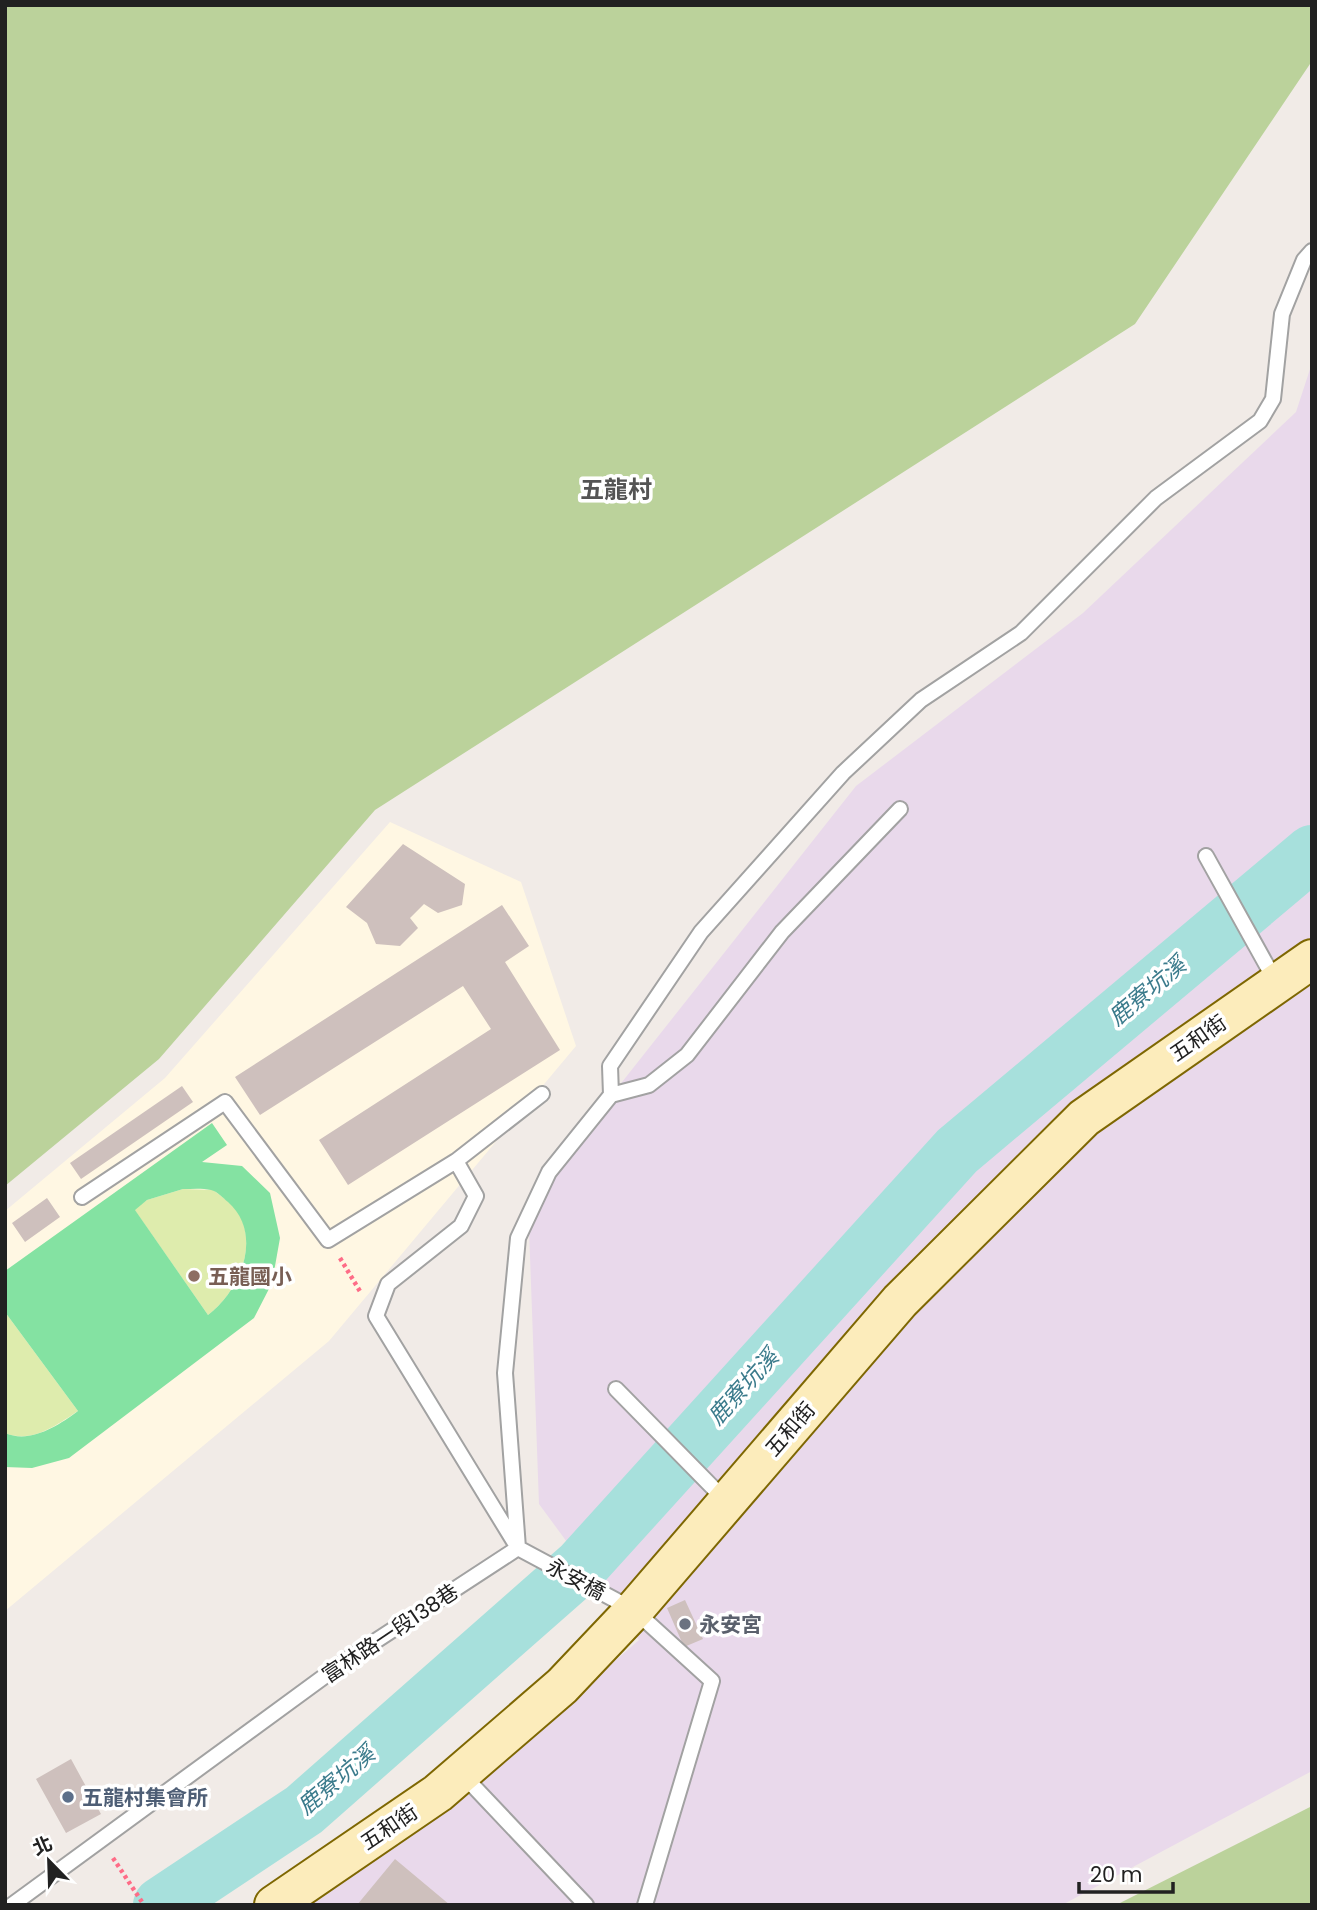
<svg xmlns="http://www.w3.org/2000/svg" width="1317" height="1910" font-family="Poppins,'Noto Sans TC',sans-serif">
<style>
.industrial{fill:#e9d9eb}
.education{fill:#fff7e3}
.grass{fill:#deecad}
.forest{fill:#bbd29b}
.pitch{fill:#84e2a2;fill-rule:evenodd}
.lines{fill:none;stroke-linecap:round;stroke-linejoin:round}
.river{stroke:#a7e0dc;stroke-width:56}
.building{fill:#cec0bd}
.lane-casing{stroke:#a2a2a2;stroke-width:18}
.secondary-casing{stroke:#7e6702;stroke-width:42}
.path{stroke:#fe6c87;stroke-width:4.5;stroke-dasharray:3.5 3.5;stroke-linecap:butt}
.lane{stroke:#fff;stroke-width:14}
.secondary{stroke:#fcecbb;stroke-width:38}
.education-dot{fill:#8d6e63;stroke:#fff;stroke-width:2.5}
.worship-dot{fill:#6b7280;stroke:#fff;stroke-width:2.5}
.service-dot{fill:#5c6f8a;stroke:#fff;stroke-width:2.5}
.labels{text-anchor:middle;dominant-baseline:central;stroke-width:7;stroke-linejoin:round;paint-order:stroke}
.street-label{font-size:21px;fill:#212121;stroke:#fff}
.education-label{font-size:21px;font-weight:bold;fill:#785e54;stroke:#fff;text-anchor:start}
.worship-label{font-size:21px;font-weight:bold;fill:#5b616d;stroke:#fff;text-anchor:start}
.service-label{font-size:21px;font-weight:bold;fill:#4e5e75;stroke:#fff;text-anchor:start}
.water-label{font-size:23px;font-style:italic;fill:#3b7b8c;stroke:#fff}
.quarter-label{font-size:24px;font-weight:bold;fill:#545454;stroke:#fff}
</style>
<rect width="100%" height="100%" fill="#f1ebe7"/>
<path class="industrial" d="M1312,363v1408l-250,134h-760l151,-102 186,-163 -100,-136 -11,-303 328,-415 227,-173 213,-201z"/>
<path class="education" d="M390,822l131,60 55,164 -247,295 -324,270v-400l160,-133z"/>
<path class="grass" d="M183,1189l30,1c8,6 20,14 25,22 21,35 -1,81 -30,103l-74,-106 13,-9z
M5,1312l73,99c-21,14 -47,33 -73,22z"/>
<path class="forest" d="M5,5h1307v56l-177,263 -760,486 -216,249 -154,127z
M1312,1806v99h-196z"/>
<path class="pitch" d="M212,1123l15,22 -25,17 40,4 28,27 10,45 -8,45 -18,35 -185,140 -37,10 -27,-1v-34c25,11 53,-7 73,-22l-73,-99v-41zM183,1189c9,0 19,-1 28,1 6,1 12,8 17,12 36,32 13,88 -20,113l-73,-105 12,-10z"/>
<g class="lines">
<path class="river" d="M161,1905l143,-95 277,-244 376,-415 355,-298"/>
</g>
<path class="building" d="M403,844l62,40 -3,21 -24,8 -14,-9 -14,14 8,10 -18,18 -24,-2 -9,-21 -21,-16z
M502,905l27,41 -24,16 55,88 -212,135 -29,-45 172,-111 -28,-43 -203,129 -25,-38z
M182,1086l11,16 -112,77 -11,-16z
M47,1198l13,19 -35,25 -13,-19z
M685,1600l18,39 -19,8 -17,-39z
M71,1759l30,55 -35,19 -30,-54z
M395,1859l55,46h-93z"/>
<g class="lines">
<g class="lane-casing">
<path id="lane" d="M1206,856l70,126
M611,1095l-1,-29 91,-134 142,-159 78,-73 100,-67 135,-135 104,-77 13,-22 9,-85 22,-54 8,-9
M456,1161l86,-67
M82,1197l143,-95 103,138 128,-79 20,35 -15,30 -73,58 -12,32 142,232 116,62 78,71 -67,224
M616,1389l110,112
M462,1774l124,131
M12,1905l336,-246 170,-111 -13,-175 13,-135 31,-66 62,-77 38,-10 38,-30 95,-123 118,-123"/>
</g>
<g class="secondary-casing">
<path id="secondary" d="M274,1905l164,-112 124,-107 72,-76 266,-309 184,-183 228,-159"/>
</g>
<path class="path" d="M340,1258l21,35
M113,1858l31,47"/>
<use href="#lane" class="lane"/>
<use href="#secondary" class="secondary"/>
</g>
<circle class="education-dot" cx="194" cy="1276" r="7"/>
<circle class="worship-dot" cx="685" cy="1624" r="7"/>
<circle class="service-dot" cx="68" cy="1797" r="7"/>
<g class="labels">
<g class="street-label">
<text transform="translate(1198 1038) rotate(-35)">五和街</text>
<text transform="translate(790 1429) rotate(-49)">五和街</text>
<text transform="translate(576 1579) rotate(28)">永安橋</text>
<text transform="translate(390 1633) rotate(-34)">富林路一段138巷</text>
<text transform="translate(389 1827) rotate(-34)">五和街</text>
</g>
<g class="education-label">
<text x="208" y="1276">五龍國小</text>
</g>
<g class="worship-label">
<text x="699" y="1624">永安宮</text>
</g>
<g class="service-label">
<text x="82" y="1797">五龍村集會所</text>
</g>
<g class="water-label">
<text transform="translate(1147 991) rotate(-40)">鹿寮坑溪</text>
<text transform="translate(743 1387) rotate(-48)">鹿寮坑溪</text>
<text transform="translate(336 1780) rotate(-40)">鹿寮坑溪</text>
</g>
<g class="quarter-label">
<text x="616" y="489">五龍村</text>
</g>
</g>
<rect width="1317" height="1910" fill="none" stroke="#212121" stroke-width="14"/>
<g transform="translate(49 1861) rotate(337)" stroke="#ffffff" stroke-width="5" paint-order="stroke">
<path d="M0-5L12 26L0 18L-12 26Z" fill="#212121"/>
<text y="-10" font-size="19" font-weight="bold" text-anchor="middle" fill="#212121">北</text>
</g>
<path d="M1079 1882v10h94v-10" fill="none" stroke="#212121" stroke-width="3.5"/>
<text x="1090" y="1882" font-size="21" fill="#212121" stroke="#ffffff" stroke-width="5" paint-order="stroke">20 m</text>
</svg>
